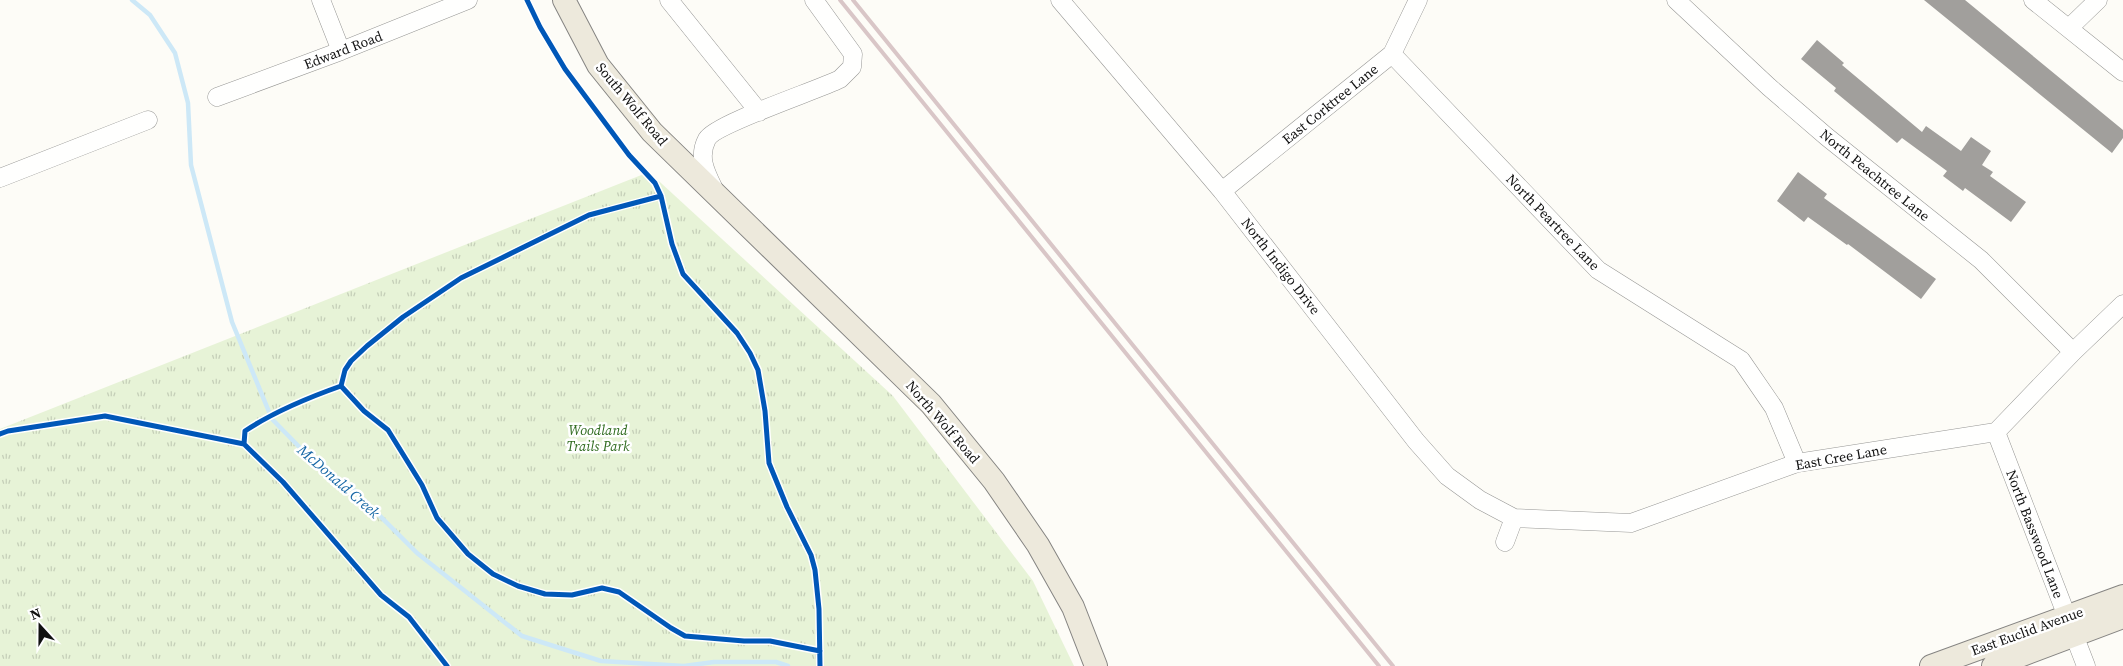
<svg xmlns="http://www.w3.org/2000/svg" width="2123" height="666" font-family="'Source Serif 4',serif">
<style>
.park{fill:url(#park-tufts)}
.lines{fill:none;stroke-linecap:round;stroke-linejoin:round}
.stream{stroke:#cde8f7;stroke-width:4.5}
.building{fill:#a19f9c}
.minor-casing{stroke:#979795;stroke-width:19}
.major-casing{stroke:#858482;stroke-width:24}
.minor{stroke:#fffffe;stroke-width:18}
.major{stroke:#ede9dc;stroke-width:22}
.rail{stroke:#d9c6c7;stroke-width:4}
.cycleway-casing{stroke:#fff;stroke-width:8}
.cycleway{stroke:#0057b8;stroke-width:5}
.labels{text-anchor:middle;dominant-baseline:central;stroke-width:5;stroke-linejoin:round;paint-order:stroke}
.street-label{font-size:14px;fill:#111;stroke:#fff}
.park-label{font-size:14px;font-style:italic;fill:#2f6b1f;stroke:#fff}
.water-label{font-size:15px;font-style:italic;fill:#1768a6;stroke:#fff}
</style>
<defs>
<pattern id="park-tufts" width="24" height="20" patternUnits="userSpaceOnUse" patternTransform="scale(1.25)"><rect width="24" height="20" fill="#e7f3d7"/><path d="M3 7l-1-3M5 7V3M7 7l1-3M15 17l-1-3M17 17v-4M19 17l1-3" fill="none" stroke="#c5cfb8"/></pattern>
</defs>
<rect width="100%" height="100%" fill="#fdfcf7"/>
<path class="park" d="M649,172l244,224 140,185 41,85h-1074v-237z"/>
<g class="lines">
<path class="stream" d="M132,0l18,15 25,38 13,50 3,62 41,157 40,97 42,43 38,26 65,65 105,83 79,25 83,5 30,-4h62l12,4"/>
</g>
<path class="building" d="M1924,0h41l158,130v8l-11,15z
M1817,40l27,23 -2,2 80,67 4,-6 35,25 10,-14 20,14 -9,14 11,7 -3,4 36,26 -15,20 -46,-34 -2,3 -20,-15 4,-5 -45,-33 -5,5 -63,-52 2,-3 -35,-29z
M1798,172l29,22 -3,4 112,81 -15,20 -73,-55 -1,1 -39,-28 -4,5 -27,-21z"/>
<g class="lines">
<g class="minor-casing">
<path id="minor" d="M321,0l20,51
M669,0l90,112
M1060,0l162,191 194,250 31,35 33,24 34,18 117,5 166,-60 199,-31 77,-80 50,-48
M1676,0l93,87 58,50 154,123 92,92
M2033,0l90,72
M2069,28l29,-28
M1392,54l206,216 143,90 33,48 23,55
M217,97l124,-46 127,-51
M0,178l148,-58
M713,187c-8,-16 -15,-31 -6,-48 8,-15 111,-49 133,-60l12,-12 1,-13 -39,-54
M1222,191l170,-137 26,-54
M1996,432l90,234
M1505,542l9,-24"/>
</g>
<g class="major-casing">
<path id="major" d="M564,0l34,65 54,67 279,272 63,77 44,64 35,62 23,59
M1931,666l192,-70
M1993,666l130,-49"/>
</g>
<use href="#minor" class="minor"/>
<use href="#major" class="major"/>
<path class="rail" d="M840,0l539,666
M853,0l540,666"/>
<g class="cycleway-casing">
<path id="cycleway" d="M527,0l13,27 25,42 64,86 26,28 6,13 11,48 11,30 54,59 13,20 8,17 7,41 4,52 18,44 24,48 4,15 4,39 1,57
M341,386l23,25 24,19 34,55 15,33 31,36 25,20 25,12 27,8 27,1 30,-7 17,4 52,36 14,8 59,5h26l50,10
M341,386c-34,12 -66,25 -96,45l-1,13 39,38 98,113 28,22 38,49
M341,386l4,-16 6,-9 16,-15 36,-29 58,-39 128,-63 72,-19
M0,434l8,-3 97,-15 139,28"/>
</g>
<use href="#cycleway" class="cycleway"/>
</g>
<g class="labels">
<g class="street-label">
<text transform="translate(343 50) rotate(-21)">Edward Road</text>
<text transform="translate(632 104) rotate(50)">South Wolf Road</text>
<text transform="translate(1330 104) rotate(-39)">East Corktree Lane</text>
<text transform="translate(1875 175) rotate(39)">North Peachtree Lane</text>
<text transform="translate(1553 222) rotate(46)">North Peartree Lane</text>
<text transform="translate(1281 266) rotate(52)">North Indigo Drive</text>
<text transform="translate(943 422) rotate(49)">North Wolf Road</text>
<text transform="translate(1841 457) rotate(-10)">East Cree Lane</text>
<text transform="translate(2035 534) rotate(69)">North Basswood Lane</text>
<text transform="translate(2027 631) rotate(-20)">East Euclid Avenue</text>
</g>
<g class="park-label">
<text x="598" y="430">Woodland<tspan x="598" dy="16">Trails Park</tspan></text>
</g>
<g class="water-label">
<text transform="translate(339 481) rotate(41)">McDonald Creek</text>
</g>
</g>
<g transform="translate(40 626) rotate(339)" stroke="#ffffff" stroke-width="4" paint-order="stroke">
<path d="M0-4L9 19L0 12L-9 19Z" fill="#111111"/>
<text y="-8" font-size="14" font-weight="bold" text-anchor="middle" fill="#111111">N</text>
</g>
</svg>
